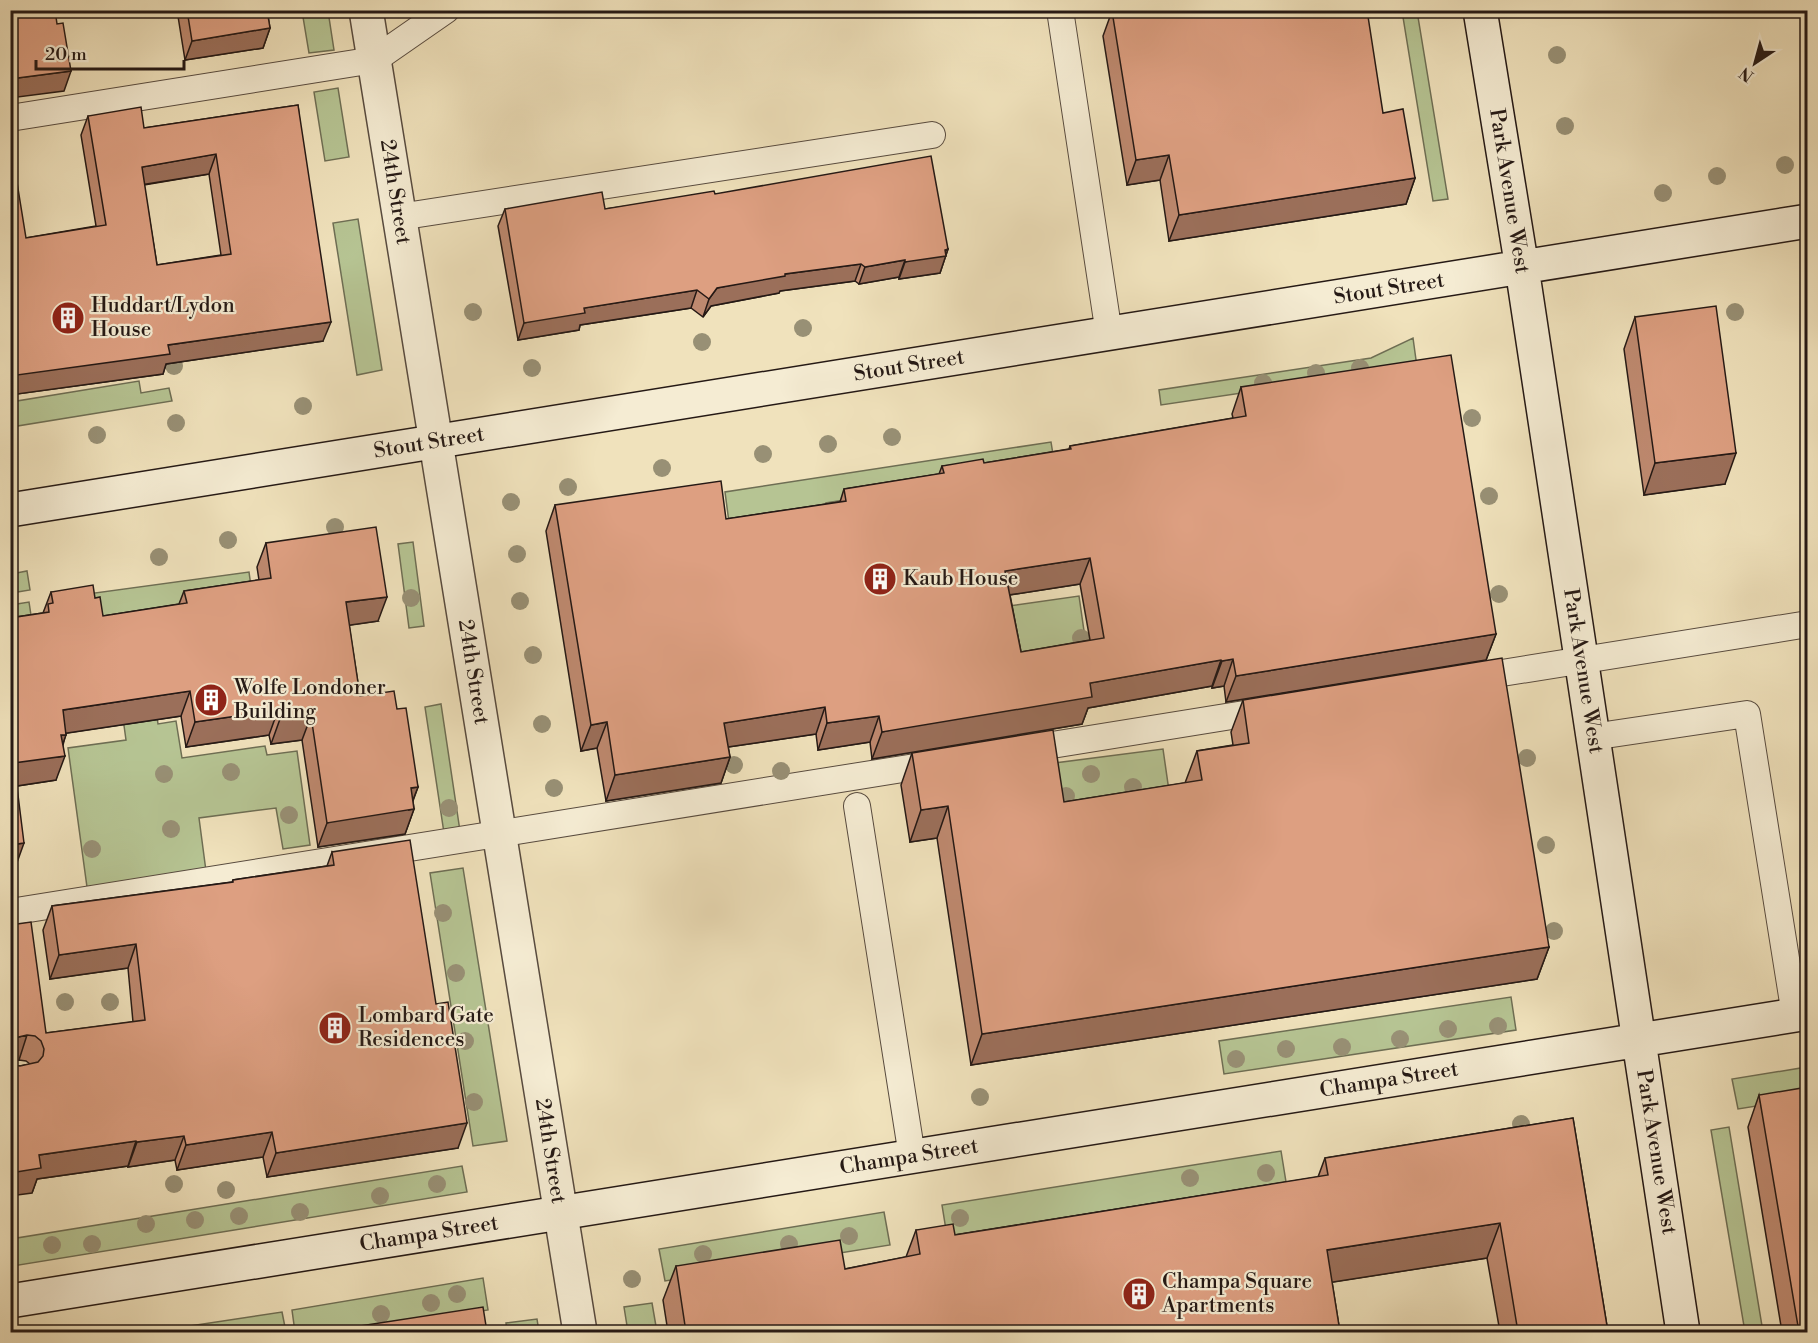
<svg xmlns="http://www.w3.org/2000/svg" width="1818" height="1343" font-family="'Libre Bodoni',serif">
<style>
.green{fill:#b6c493;stroke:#6e6e54;stroke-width:1.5}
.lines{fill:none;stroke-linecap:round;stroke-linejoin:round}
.lane-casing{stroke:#584b3f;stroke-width:28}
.street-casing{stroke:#584b3f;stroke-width:36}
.secondary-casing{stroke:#251915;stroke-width:36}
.lane{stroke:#f5ecd3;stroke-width:26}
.street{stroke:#f5ecd3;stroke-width:33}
.secondary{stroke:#f5ecd3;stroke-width:33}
.tree{fill:#989075}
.wall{fill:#be896f;stroke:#251915;stroke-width:1.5;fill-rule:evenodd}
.shaded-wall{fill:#9b6f5a;stroke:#251915;stroke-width:1.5}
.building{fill:#dd9f81;stroke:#251915;stroke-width:1.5;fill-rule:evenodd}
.labels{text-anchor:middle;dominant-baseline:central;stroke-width:4.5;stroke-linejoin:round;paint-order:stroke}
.street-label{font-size:21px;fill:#251915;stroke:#f5ecd3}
.poi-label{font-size:21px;fill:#251915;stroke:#f5ecd3;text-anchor:start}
</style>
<rect width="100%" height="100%" fill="#f0e2bc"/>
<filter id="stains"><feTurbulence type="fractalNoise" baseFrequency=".00333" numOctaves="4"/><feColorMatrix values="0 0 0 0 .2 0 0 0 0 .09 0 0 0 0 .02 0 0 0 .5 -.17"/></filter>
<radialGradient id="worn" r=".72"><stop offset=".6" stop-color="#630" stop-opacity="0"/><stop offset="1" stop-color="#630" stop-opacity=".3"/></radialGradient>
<path class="green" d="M302,11h26l6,39 -25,3z
M1402,11h15l31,188 -15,2z
M338,88l11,69 -24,4 -11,-69z
M358,219l24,151 -25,5 -24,-152z
M1413,338l4,29 -256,38 -2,-15 212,-32z
M139,381l2,12 28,-5 3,13 -161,26v-25z
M1051,442l4,25 -229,36 1,12 -97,15 -5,-38z
M413,542l11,84 -15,2 -11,-84z
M27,571l3,19 -19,3v-19z
M249,572l5,36 -110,15 14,101 18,-3 6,37 83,-12 2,9 30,-4 13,94 -27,4 -7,-41 -77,10 7,53 -119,16 -19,-139 58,-8 -13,-94 -33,-51z
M1079,596l10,70 -240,-23 153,-36z
M29,602l5,33 -23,4v-34z
M441,704l19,127 -16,2 -19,-126z
M1163,749l9,63 -114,31 -11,-79z
M463,868l44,273 -34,5 -43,-273z
M1511,997l5,33 -292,44 -5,-33z
M1807,1067v31l-69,11 -6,-30z
M1729,1127l34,205h-18l-34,-202z
M1281,1151l5,31 -339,54 -5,-31z
M462,1166l5,26 -454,74 -2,-27z
M884,1212l6,33 -225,36 -6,-32z
M483,1278l5,32 -136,22h-57l-3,-22z
M652,1303l5,29h-29l-4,-25z
M282,1312l4,20h-136z
M537,1319l2,13h-32l-1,-9z"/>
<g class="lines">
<g class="lane-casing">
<path id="lane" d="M1060,10l49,324
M10,118l364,-58 72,-50
M399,217l533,-82
M1471,678l337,-54
M1592,737l155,-23 48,301
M1021,750l248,-40
M857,806l55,350
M10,912l930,-149"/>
</g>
<g class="street-casing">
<path id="street" d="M366,10l214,1322"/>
</g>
<g class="secondary-casing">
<path id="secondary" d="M1480,10l42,258 161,1064
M10,510l1798,-289
M10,1301l1798,-288"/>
</g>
<use href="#lane" class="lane"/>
<use href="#street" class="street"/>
<use href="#secondary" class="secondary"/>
</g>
<g class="tree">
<circle cx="1557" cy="55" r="9"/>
<circle cx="1565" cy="126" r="9"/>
<circle cx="1785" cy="165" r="9"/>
<circle cx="1717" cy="176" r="9"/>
<circle cx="1663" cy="193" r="9"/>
<circle cx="473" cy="312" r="9"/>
<circle cx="1735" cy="312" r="9"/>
<circle cx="803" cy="328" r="9"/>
<circle cx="702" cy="342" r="9"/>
<circle cx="174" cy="366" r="9"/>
<circle cx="532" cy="368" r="9"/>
<circle cx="1360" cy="368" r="9"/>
<circle cx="1316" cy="373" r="9"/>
<circle cx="1263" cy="383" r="9"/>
<circle cx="303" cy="406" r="9"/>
<circle cx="1472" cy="418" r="9"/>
<circle cx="176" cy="423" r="9"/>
<circle cx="97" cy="435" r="9"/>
<circle cx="892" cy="437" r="9"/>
<circle cx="828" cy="444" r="9"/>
<circle cx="763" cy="454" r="9"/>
<circle cx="662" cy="468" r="9"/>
<circle cx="568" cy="487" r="9"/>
<circle cx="1489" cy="496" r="9"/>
<circle cx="511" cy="502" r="9"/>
<circle cx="335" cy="527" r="9"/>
<circle cx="228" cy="540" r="9"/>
<circle cx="517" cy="554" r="9"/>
<circle cx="159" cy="557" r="9"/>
<circle cx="1499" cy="594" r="9"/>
<circle cx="411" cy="598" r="9"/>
<circle cx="520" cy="601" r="9"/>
<circle cx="1081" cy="638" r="9"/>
<circle cx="533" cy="655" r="9"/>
<circle cx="542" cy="724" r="9"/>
<circle cx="1527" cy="758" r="9"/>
<circle cx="734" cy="765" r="9"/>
<circle cx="781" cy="771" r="9"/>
<circle cx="231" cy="772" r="9"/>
<circle cx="164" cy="774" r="9"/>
<circle cx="1091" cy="774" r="9"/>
<circle cx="1133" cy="787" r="9"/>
<circle cx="554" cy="788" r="9"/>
<circle cx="1066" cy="796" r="9"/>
<circle cx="449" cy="808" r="9"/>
<circle cx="289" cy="815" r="9"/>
<circle cx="171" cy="829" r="9"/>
<circle cx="1546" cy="845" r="9"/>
<circle cx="92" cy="849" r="9"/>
<circle cx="443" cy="913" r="9"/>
<circle cx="1554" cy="931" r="9"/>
<circle cx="456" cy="973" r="9"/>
<circle cx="65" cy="1002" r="9"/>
<circle cx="110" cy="1002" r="9"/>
<circle cx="1498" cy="1026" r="9"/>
<circle cx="1448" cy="1029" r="9"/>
<circle cx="1400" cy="1039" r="9"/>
<circle cx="465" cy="1041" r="9"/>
<circle cx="1342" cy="1047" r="9"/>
<circle cx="1286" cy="1049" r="9"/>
<circle cx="1236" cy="1059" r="9"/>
<circle cx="980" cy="1097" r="9"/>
<circle cx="474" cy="1102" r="9"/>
<circle cx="1521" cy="1124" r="9"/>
<circle cx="1266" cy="1173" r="9"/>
<circle cx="1190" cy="1178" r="9"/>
<circle cx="174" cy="1184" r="9"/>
<circle cx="437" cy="1184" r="9"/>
<circle cx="226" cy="1190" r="9"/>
<circle cx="380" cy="1196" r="9"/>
<circle cx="300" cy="1212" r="9"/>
<circle cx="239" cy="1216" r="9"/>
<circle cx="960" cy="1218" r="9"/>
<circle cx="195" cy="1220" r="9"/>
<circle cx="146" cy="1224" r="9"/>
<circle cx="849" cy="1236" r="9"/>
<circle cx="92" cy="1244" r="9"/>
<circle cx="789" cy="1244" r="9"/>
<circle cx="52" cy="1245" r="9"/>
<circle cx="703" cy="1254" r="9"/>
<circle cx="632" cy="1279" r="9"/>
<circle cx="457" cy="1294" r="9"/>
<circle cx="431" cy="1303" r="9"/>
<circle cx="381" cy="1314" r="9"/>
</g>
<path class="wall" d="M177,10h90l3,18 -7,20 -78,12z
M1112,11l271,102 32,65 -9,26 -237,37 -9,-61 -33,5 -24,-149z
M298,105l25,236 -157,23 -3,10 -153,21 16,-157 70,-12 -15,-91 7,-19 56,12zM209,174l12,81 -64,10 -13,-80z
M715,194l233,55 -8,24 -41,6v-2l-40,7 -4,-3 -75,10 -1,2 -68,13 -8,11 -12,-9 -111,17 -1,5 -61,10 -20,-114 7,-17h100z
M1635,317l90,167 -81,11 -20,-146z
M1241,387l255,247 -10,26 -260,42 -2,-16 -12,2v-2l-124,22 -6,16 -210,35 -2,-17 -52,8 -2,-16 -88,13 2,10 -9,26 -115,18 -9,-53 -16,3 -35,-220 9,-26 171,14 114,-17 4,-13 95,-15 3,-8 42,-3 85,-14 1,-3 163,-28 -1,-4zM1080,584l10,56 -69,12 -11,-57z
M266,543l112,78 -29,4 11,71 37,13 21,78 -5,14 1,8 -9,25 -87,13 -16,-107 -31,4 -2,-9 -83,12 -5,-31 -115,17 -3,12 -7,35 -39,6 -2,82 -5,1v-251l33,-5 8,-21 44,6 8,18 76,-12 5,-13 75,-11 -2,-13z
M1243,700l306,247 -12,32 -566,86 -34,-227 -27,4 -9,-57 11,-32 152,49 121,-19 12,-32 36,-6 -2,-13z
M332,852l126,296 -191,29 -4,-20 -86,13 -2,-10 -47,7v-1l-91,13 -5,14 -19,-128 7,1 10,-2 -4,-3 -7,-1 -9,2v-137l36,108 87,-11 -5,-54 -78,11 -7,-49 9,-24 180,-24 1,-2 94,-14z
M1759,1095l49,237h-26l-34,-205z
M1573,1118l35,214h-108l-13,-74 -155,24 8,50h-672l-5,-32 13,-34 169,3 61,-12 10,-27 39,5 363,-58 7,-19z"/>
<path class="shaded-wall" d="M270,28l-7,20 -78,12 7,-19z
M71,71l-7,20 -54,7v-19z
M216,154l-7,20 -75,12 8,-19z
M1169,155l-9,25 -33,5 9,-25z
M1415,178l-9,26 -237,37 10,-26z
M948,249l-8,24 -41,6 6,-17z
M905,260l-6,17 -40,7 6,-17z
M861,264l-6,17 -75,10 -1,2 -68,13 -8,11 6,-18 8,-11 68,-14z
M697,290l-6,18 -111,17 -1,5 -61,10 6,-17 60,-15z
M331,322l-8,19 -157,23 -3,10 -153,21v-19l158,-31z
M1736,453l-11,31 -81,11 11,-32z
M1090,558l-10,26 -84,13 9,-26z
M387,597l-9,24 -41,6 9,-25z
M1496,634l-10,26 -260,42 10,-26z
M1233,659l-9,27 -12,2 10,-27z
M1221,660l-9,26 -124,22 -6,16 -210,35 10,-27 208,-49z
M190,691l-9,25 -127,19 9,-25z
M825,707l-9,27 -102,15 10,-26z
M278,710l-9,25 -83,12 9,-25z
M311,716l-9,24 -31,4 9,-25z
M879,716l-9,26 -52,8 9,-27z
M607,722l-10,26 -16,3 10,-26z
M61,735h5l-8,22 7,-1 -9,24 -46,7 4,-24z
M730,757l-9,26 -115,18 9,-26z
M418,787l-9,23 5,-1 -9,25 -87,13 9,-24 84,-35z
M948,806l-11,32 -27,4 11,-32z
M24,843l-9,25 -5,1v-24z
M136,944l-8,24 -78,11 9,-24z
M1549,947l-12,32 -566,86 11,-31z
M27,1035l-8,25 -9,2v-23z
M467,1123l-9,25 -191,29 9,-24z
M272,1132l-9,25 -86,13 9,-25z
M184,1136l-9,24 -47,7 9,-25z
M136,1141l-8,25 -91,13 -5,14 -22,3v-23l29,-18z
M1500,1223l-13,35 -173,27 13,-35z"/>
<path class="building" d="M10,10h45l2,14 6,-1 8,48 -61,8z
M187,10h80l3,18 -78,13z
M1116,10h251l16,103 20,-4 12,69 -236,37 -10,-60 -33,5 -24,-149z
M298,105l33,217 -163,23 2,9 -160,22v-237l16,99 80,-13 -18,-109 53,-9 3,21zM216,154l15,100 -74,11 -15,-98z
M931,156l17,93 -3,1 1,6 -41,6v-2l-40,7 -4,-3 -76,10v2l-68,12 -8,11 -12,-9 -113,18 1,5 -61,10 -19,-114 97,-17 3,17 109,-18 1,3z
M1716,306l20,147 -81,10 -20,-146z
M1451,355l45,279 -260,42 -3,-17 -11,2 -1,-1 -131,23 2,14 -210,35 -3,-16 -52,7 -2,-16 -101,16 6,34 -115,18 -8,-53 -16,3 -36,-220 166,-24 5,38 120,-18 -2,-12 100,-16 -2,-7 41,-7 1,4 87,-14 -1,-3 176,-30 -5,-29zM1090,558l14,80 -83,14 -16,-81z
M376,527l11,70 -41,5 14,94 34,-5 3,18 9,-1 12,79 -7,1 3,21 -87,14 -16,-107 -31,3 -2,-9 -83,12 -5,-31 -127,19 3,25h-5l4,21 -51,7 10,80 -14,2v-227l39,-6 -1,-8 5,-1 -2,-11 42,-7 2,13 5,-1 3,19 84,-13 -3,-12 87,-13 -5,-35z
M1502,658l47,289 -567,87 -34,-228 -27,4 -9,-57 141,-23 11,72 138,-22 -5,-29 52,-8 -6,-43z
M410,840l26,164 12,-2 19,121 -191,30 -4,-21 -86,13 -2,-9 -47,6 -1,-1 -97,14 2,13 -31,5v-110l3,2 7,1 18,-4 5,-6 1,-7 -3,-8 -6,-5 -8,-1 -17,4v-114l21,-3 15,111 99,-13 -9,-76 -77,11 -7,-49 181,-24v-2l101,-15 -2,-13z
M1808,1087v245h-9l-40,-237z
M1573,1118l35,214h-90l-18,-109 -173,27 13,82h-654l-10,-66 164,-26 5,29 75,-15 -4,-24 37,-6 2,11 373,-60 -3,-17z
M483,1307l4,25h-166z"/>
<defs>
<g id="building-disc" transform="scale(1.725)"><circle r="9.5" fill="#8f2418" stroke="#f5ecd3"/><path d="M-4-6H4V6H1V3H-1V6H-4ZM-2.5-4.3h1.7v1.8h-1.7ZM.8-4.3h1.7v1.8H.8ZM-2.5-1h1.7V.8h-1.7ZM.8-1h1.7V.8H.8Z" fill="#fff"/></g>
</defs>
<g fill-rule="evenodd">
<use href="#building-disc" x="68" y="318"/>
<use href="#building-disc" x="880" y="579"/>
<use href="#building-disc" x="211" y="700"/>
<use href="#building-disc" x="335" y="1028"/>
<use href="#building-disc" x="1139" y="1294"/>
</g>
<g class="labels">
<g class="street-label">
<text transform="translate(1509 191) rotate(81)">Park Avenue West</text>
<text transform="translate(395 192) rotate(81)">24th Street</text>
<text transform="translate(1389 289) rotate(-9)">Stout Street</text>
<text transform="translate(909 366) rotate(-9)">Stout Street</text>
<text transform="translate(429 443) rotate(-9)">Stout Street</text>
<text transform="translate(1583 671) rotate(81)">Park Avenue West</text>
<text transform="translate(473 672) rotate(81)">24th Street</text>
<text transform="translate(1389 1080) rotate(-9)">Champa Street</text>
<text transform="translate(550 1151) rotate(81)">24th Street</text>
<text transform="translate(1656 1152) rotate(81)">Park Avenue West</text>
<text transform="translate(909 1157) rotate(-9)">Champa Street</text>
<text transform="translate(429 1234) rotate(-9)">Champa Street</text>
</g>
<g class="poi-label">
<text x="91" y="306">Huddart/Lydon<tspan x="91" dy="24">House</tspan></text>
<text x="903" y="579">Kaub House</text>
<text x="234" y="688">Wolfe Londoner<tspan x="234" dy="24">Building</tspan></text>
<text x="358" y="1016">Lombard Gate<tspan x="358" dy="24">Residences</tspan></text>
<text x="1162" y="1282">Champa Square<tspan x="1162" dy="24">Apartments</tspan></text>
</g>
</g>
<rect width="1818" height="1343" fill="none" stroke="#f0e2bc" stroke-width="36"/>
<rect x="12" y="12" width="1794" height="1319" fill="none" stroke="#251915" stroke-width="3"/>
<rect x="18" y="18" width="1782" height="1307" fill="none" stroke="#251915" stroke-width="1.5"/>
<g transform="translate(1755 63) rotate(216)" stroke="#f5ecd3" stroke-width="4.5" paint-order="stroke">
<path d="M0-4.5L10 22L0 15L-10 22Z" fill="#251915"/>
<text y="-9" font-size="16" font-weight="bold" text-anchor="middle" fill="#251915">N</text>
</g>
<path d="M36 60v9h148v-9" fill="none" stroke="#251915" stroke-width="3"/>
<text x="45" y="60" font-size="18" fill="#251915" stroke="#f5ecd3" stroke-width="4.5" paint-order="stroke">20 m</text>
<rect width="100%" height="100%" filter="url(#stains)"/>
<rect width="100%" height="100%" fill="url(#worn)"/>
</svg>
